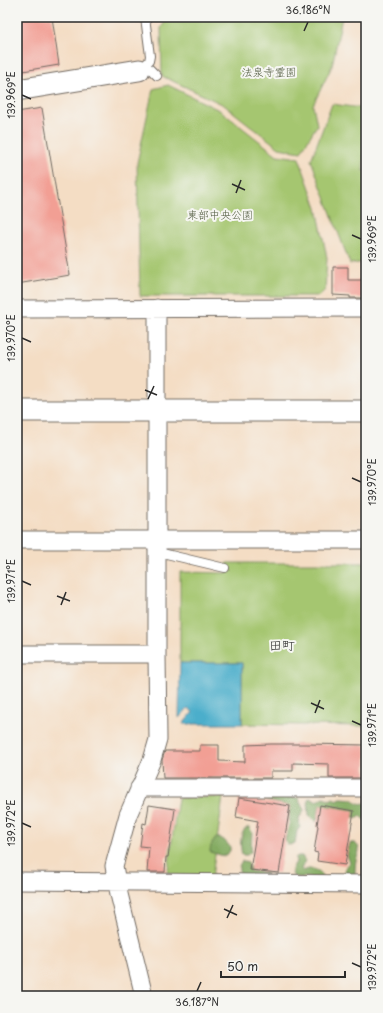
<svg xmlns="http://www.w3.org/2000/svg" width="383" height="1013" font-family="'Playpen Sans','Klee One',sans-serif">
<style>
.green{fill:#a5c66f;stroke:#68784d}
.forest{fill:#84ab62;stroke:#586b46}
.water{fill:#4caecb;stroke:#3c6c7b}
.building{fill:#f29f94}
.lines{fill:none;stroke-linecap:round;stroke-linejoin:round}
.service-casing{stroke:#716961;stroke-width:10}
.minor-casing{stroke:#716961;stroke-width:19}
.tertiary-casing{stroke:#716961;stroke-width:23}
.service{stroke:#fff;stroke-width:8}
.minor{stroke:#fff;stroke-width:17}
.tertiary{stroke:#fff;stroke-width:21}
.ticks{fill:none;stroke:#2b2b2b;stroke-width:1.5}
.labels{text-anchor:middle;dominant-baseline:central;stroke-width:4;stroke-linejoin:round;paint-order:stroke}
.park-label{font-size:11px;fill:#505a3f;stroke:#f6f6f2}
.quarter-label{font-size:13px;fill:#2b2b2b;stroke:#f6f6f2}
.neatline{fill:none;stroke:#2b2b2b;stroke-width:1.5}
.ticks-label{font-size:10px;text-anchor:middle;fill:#2b2b2b}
</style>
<rect width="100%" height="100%" fill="#f6f6f2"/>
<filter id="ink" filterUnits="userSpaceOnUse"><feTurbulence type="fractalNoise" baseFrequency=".025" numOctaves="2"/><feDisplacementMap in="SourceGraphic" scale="8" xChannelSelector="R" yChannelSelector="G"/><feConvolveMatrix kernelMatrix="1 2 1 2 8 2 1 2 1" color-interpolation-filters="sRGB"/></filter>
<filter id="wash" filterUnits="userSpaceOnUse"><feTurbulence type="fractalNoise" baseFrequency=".012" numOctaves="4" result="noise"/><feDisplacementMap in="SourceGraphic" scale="16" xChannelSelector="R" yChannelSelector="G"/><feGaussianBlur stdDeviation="0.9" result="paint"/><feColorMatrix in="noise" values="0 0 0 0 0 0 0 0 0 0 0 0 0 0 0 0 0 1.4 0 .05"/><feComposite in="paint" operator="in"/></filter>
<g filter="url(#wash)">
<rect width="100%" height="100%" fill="#f4ddc4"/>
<path class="green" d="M168,17h174l-10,49 -19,39 4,20 -16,27 -22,-4 -55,-43 -62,-29 -1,-48z
M168,85l53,26 56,44 22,3 18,50 10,50 -2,32 -6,6h-179l-3,-133 16,-74z
M332,104l28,4 6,3v23l-3,37h3v91l-16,2 -39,-104z
M227,563h139v163l-124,-2v-61h-62v-91l47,1z
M223,797l-11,80 -45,-1 11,-78z"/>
<path class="forest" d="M270,793l3,4 3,1 3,-2 20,2 1,5 3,3 1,5 -5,7 1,9 -3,4 -2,12 -5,2 -3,-1 -2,-3 5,-21 -1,-1 1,-13 -30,-7 2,-5z
M324,797l6,3 3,-2 4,2 4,-2 12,1c5,5 7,5 13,4v18l-6,-5 -4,2 -3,-1 1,-7 -34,-5 -4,17 -7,-7 -1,-16 3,-1c8,4 5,3 13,-1z
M249,827l3,5 -1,20 -4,3h-5c-2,-9 -3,-25 7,-28z
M216,838c7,-1 10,4 14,9v4l-6,5 -14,-4c0,-6 2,-9 6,-14z
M350,843h5c7,6 3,10 1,17 -1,5 -1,12 -1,17h-9c-2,-5 -1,-11 4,-14l-3,-8z
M298,856h4l3,5 -4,8 2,2c6,-3 11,-3 17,1l2,3 -1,3 -27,-1c-4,-6 -2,-9 2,-15l-1,-4z
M242,861h2l4,1 2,9 16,2v3l-25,-1c-3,-5 -3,-9 1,-14z"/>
<path class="water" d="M180,663h62v61h-59l10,-12 -5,-4 -9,10z"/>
<g id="blocks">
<path class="building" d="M17,17h35l7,48 -42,7z
M42,108l28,167 -53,9v-172z
M333,267h15v13h18v18h-16v-2l-17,-1z
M271,744h34l61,1v31h-3v2h-34v-14l-36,-1v8h-22v7h-108l-1,-18 3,-9h35v-6h19v16l26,1v-17z
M239,798l51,8 -11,67 -29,-3 8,-49 -22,-4z
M149,805l26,4 -7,48h-2l-1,15h-18l2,-25 -9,-1 3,-23 3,1z
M320,805l34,6 -9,54 -28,-4 1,-8 -4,-1 4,-26 -1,-1z"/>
</g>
</g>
<g filter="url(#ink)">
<use href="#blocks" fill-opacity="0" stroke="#716961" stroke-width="1"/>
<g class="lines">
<g class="service-casing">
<path id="service" d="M146,65l11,11
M140,69l9,-8 1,-5 -5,-39
M158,552l67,16"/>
</g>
<g class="minor-casing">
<path id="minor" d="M17,309l349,-1
M17,540h349
M17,654h140
M139,788h227
M17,881l349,3
M144,996l-25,-102 -5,-28 14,-51 24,-55 6,-21 -1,-85v-346"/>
</g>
<g class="tertiary-casing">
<path id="tertiary" d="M17,90l122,-20
M17,411h349"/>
</g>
<use href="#service" class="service"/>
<use href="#minor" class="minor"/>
<use href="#tertiary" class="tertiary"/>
</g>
</g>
<path class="ticks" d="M304,31l4,-9M22,95l9,4M232,184l13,6M236,193l5,-13M352,235l9,4M22,338l9,4M145,390l12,5M148,399l6,-13M352,478l9,4M22,581l9,4M57,596l13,5M61,605l5,-13M311,703l13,6M315,713l5,-13M352,721l9,4M22,823l9,4M224,909l13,6M227,918l6,-13M352,963l9,4M197,991l4,-9"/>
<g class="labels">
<g class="park-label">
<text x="269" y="71">法泉寺霊園</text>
<text x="220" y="214">東部中央公園</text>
</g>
<g class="quarter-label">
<text x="282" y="644">田町</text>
</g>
</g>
<rect width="383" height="1013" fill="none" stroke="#f6f6f2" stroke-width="44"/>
<path d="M221 971v6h124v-6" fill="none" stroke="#2b2b2b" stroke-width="2"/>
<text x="227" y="971" font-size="12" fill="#2b2b2b" stroke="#f6f6f2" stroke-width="3" paint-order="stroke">50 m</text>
<rect x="22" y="22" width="339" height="969" class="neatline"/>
<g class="ticks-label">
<text x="308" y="14">36.186°N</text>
<text transform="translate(11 95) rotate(-90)" y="4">139.969°E</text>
<text transform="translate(372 239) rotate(-90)" y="4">139.969°E</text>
<text transform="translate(11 338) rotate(-90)" y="4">139.970°E</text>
<text transform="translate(372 482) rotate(-90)" y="4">139.970°E</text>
<text transform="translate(11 581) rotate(-90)" y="4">139.971°E</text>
<text transform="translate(372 725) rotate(-90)" y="4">139.971°E</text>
<text transform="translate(11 823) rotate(-90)" y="4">139.972°E</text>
<text transform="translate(372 967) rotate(-90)" y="4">139.972°E</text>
<text x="197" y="1006">36.187°N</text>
</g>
</svg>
